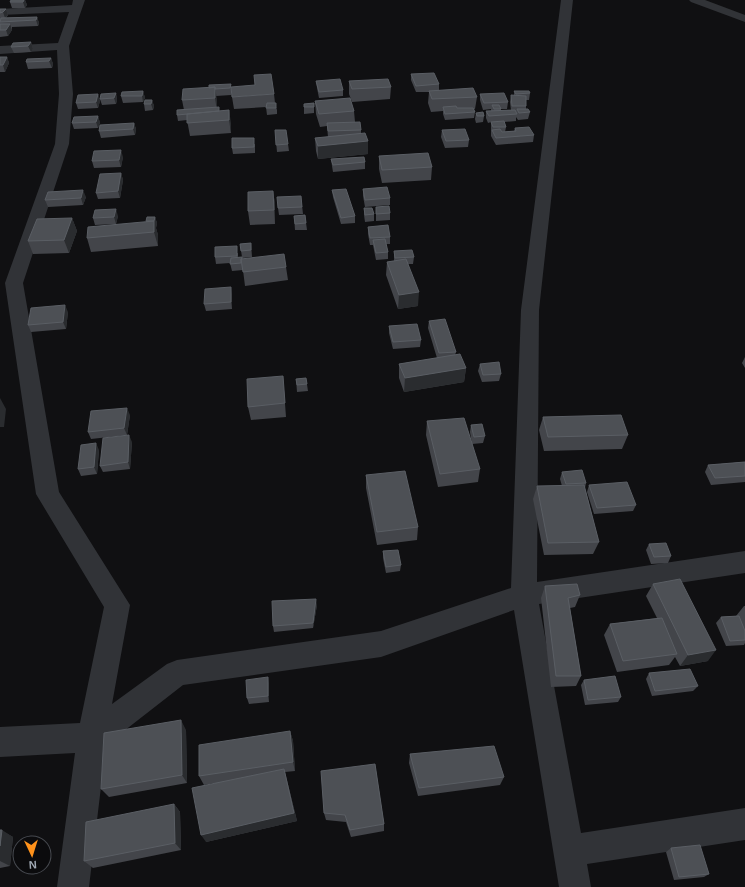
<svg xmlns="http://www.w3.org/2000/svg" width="745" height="887" font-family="Helvetica,sans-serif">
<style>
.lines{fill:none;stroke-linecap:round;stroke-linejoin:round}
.street{fill:#313337;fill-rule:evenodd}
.wall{fill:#43454a}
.shaded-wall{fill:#2a2c2f}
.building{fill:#4d5055;stroke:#5a5e64}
</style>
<rect width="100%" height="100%" fill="#101012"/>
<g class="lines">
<path class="street" d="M73,0h12l-16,46 4,48 -4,50 -46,139 36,209 71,113 -18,99 55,-40 10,-4 204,-29 130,-43 10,-278 40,-310h12l-34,310 -2,272 208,-31v22l-206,31 42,229 164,-25v32l-158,24 4,23h-32l-45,-277 -133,47 -198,28 -77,60 -17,142h-32l18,-134 -75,4v-30l80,-4 24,-116 -68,-113 -31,-211 50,-139 4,-50 -2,-44 -57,4v-8l58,-3 11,-31 -69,3v-6l72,-4z
M689,0h16l40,15v7l-54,-20z"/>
</g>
<path class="wall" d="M25,0l2,5 -2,3h-13l-2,-6z
M0,9h6l2,6 -2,3 31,-1 2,6 -1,3 -26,1v3l-4,6 -8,1v-17l1,-1h-1z
M31,42l2,7 -2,3 -17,1 -3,-6z
M0,57h7l2,6 -4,9h-5z
M51,58l2,6 -1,4 -24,1 -2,-7z
M411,74l28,10v6l38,7 -2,12h-1l1,3 -1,6 -29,2 -2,-6v-3l-12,1 -3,-9 1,-11h-13l-5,-12z
M316,81l27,9v6l-24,2 -2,-10z
M349,81l42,6 -1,12 -38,3 -3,-8z
M231,84v11l-15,1 1,11 2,4 10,-1 2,23 -41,3 -3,-16 -9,1 -1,-6 7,-5 -2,-10 27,-12z
M143,91l2,7 -2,4 -20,1 -2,-7z
M514,91l16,2 -1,7h-3v9l4,3 -2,7 -10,1 -2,-3v4l-12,1 2,5 -1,5 9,-1 1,-3 19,7 -1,7 -37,3 -5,-9v-14l-3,1 -2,-5v-7h5v-2l-8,1 -3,-10v-6l28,8 -1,7h-6v2l10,-1 -1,-8 1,-7 3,1z
M116,93l1,7 -1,4 -14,1 -2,-6z
M98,94l2,7 -2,7 -20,1 -2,-6z
M274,94l1,9 2,7v4l-10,1 -1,-8 -32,2 -2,-12z
M152,100l2,6 -1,4 -8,1 -1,-7z
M315,101l39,10 1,11 6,8v3l7,21 -50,5 -2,-8 -1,-13 13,-1 -1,-11 -7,1 -4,-13z
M314,103v10l-10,1v-10z
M476,113l8,3 -1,6 -7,1 -1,-4z
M98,116l2,7 -2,5 -24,1 -2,-6z
M134,123l2,6 -1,6 -34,3 -2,-7z
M275,130l13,14 1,7 -12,1z
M442,130l27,10 -1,7 -23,1 -4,-11z
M255,144v9l-22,1 -1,-6z
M379,156l53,11 -1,13 -49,3 -3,-14z
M123,157l-2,10 -27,1 -2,-7z
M331,159l34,3v7l-32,3 -1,-6z
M121,173l2,7 -3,18 -22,1 -2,-6z
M363,189l27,9v7l-25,2 -2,-11z
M332,190l23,26v7l-14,1 -8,-27z
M273,191l2,13v20l-25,1 -2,-14z
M301,196l2,18 -24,1 -1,-7z
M86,197l-3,8 -35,2 -3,-7z
M376,207l14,6v7l-14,1z
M364,208l10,6v7l-9,1 -1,-7z
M305,215l2,15h-12l-1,-14z
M118,216l-2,8 -21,1 -2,-7z
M155,217l2,6 -1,5 2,7v11l-67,6 -4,-14 59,-16v-1z
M72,218l5,13 -8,22 -36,1 -5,-13z
M368,227l22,10v7h-4l2,8v7l-12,1 -3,-15h-3l-2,-11z
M251,243l1,14 -10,1v1l44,8 2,13 -43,6 -2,-16 -11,1 -2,-8 -14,1 -1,-7 23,-4v5l4,-1 -2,-13z
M394,251l20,6 -1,7h-5l10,42 -20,3 -12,-34 1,-13 7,-1z
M232,294v15l-26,2 -2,-7z
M68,312l-2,17 -35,3 -3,-7z
M429,321l27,31 -1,3 11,13 -2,14 -60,10 -5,-14v-14l38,-6 -9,-30z
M389,326l32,14 -1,7 -27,2 -4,-16z
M745,357v11l-3,-5z
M480,364l21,10 -2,7 -17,1 -4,-11z
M283,376l1,14 2,27 -35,3 -3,-13z
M306,378l2,13 -11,1 -1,-13z
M130,415l-3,20 -36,4 -3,-7z
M543,417l85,18 -6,14 -78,2 -5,-21z
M427,421l53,48 -2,13 -40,5 -12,-52z
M471,425l14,11 -2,7 -11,1 -2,-12z
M132,442l-2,27 -27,3 -3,-6z
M99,450l-2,24 -16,2 -3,-7z
M745,462v20l-34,3 -6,-13 3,-7z
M562,472l24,11 -1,5 14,54 -6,12 -49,1 -11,-56 4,-13h25l-2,-7z
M366,475l52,52 -1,13 -40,5 -11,-57z
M589,485l47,20 -3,6 -39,3 -7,-22z
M649,544l22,12 -3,7 -17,1 -5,-14z
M383,551l18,14 -1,6 -14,2 -3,-15z
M653,584l55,77 -28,5 -5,-9 -6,8 -52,7 -13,-37 6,-11 47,-6 -11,-22z
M545,586l35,9 -5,12 -5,1 11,68 -5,10 -25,1 -10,-89z
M317,605l-4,23 -39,4 -1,-6z
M744,606h1v37l-1,2 -18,1 -10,-23 5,-6 15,-1z
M649,673l49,13 -5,5 -41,5 -6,-17z
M584,680l37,17 -3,5 -33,3 -4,-20z
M269,683v19l-20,2 -2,-6z
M186,730l1,53 -78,14 -8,-8z
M290,731l3,10 2,30 -10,1 12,49 -91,21 9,-59 -11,2 -5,-9z
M410,754l94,23 -4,8 -82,11 -9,-33z
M375,764l9,60v7l-33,6 -5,-15 -20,-2 -2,-7z
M174,804l6,8 1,38 -88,18 -9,-7z
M0,830l13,7 -3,29 -10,2z
M671,848l38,26 -5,3 -30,3 -8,-28z"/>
<path class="shaded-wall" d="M24,0h1l2,5 -2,3 -2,-6z
M6,9l2,6 -3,3 -2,-6z
M37,17l2,6 -1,3 -2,-6z
M10,24l2,6 -4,6 -2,-6z
M31,42l2,7 -2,3 -3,-6z
M7,57l2,6 -4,9 -2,-7z
M51,58l2,6 -1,4 -3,-7z
M215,87l2,13v11l-2,-13z
M143,91l2,7 -2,4 -1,-6z
M116,93l1,7 -1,4 -2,-6z
M98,94l2,7 -2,7 -2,-6z
M152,100l2,6 -1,4 -2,-6z
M229,110l2,13v10l-2,-13z
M98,116l2,7 -2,5 -2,-6z
M134,123l2,6 -1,6 -2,-6z
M368,141v13l-50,5v-13z
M121,150l2,7 -2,10 -2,-7z
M121,173l2,7 -3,18 -2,-7z
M83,190l3,7 -3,8 -2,-7z
M273,191l2,13v20l-1,-14z
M116,209l2,7 -2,8 -2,-7z
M155,217l2,6 -1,5 -2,-7z
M72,218l5,13 -8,22 -5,-13z
M154,221l4,14v11l-4,-14z
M231,287l1,7v15l-1,-7z
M419,292l-1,14 -20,3 1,-14z
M65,305l3,7 -2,17 -3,-7z
M466,368l-2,14 -60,10 1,-14z
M0,398l6,11 -2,18h-4z
M127,408l3,7 -3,20 -3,-7z
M129,435l3,7 -2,27 -2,-7z
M96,443l3,7 -2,24 -3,-7z
M316,599l1,6 -4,23v-5z
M716,650l-8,11 -28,5 8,-11z
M268,677l1,6v19l-1,-6z
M181,720l5,10 1,53 -5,-8z
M290,731l3,10 2,30 -2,-9z
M284,769l13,52 -91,21 -5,-7z
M174,804l6,8 1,38 -6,-7z
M2,830l11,7 -3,29 -10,-5v-15z"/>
<path class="building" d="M11,0h13l-1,2h-13z
M0,9h6l-3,3 -3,1z
M37,17l-1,3 -36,2 1,-4z
M0,24h10l-4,6h-6z
M31,42l-3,4 -17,1 2,-4z
M0,57h7l-4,8h-3z
M51,58l-2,3 -23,1 1,-3z
M434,73l5,11 -23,2 -5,-12z
M271,74l3,20 -42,3 -1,-10 24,-2 -1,-10z
M340,79l3,11 -24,2 -3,-11z
M388,79l3,8 -39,2 -3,-8z
M231,84l-1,4 -15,1v-2l-6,1v-3z
M215,87v11l-33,2 1,-11z
M473,88l4,9 -45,2 -3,-8z
M143,91l-1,5h-21l1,-4z
M514,91h15l1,2 -14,1z
M116,93l-2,5 -14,1 1,-5z
M504,93l4,9 -24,1 -4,-9z
M98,94l-2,8 -20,1 2,-8z
M511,95l15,1v10h-14z
M350,98l4,13 -35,3 -4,-13z
M145,100h7l-1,4h-7z
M267,103h9v5h-10z
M314,103v4h-10v-3z
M492,105h7l2,4h-7z
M456,106l1,2h16l2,4 -30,2 -2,-7z
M219,107v4l-42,4v-5z
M517,109h11l2,3 -11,1z
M229,110v10l-42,3v-9z
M515,110l2,4 -28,2 -3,-5z
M483,112l1,4h-7l-1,-3z
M98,116l-2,6 -24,1 2,-6z
M504,121l2,6h-13l-2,-5z
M360,122l1,8 -33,1 -1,-8z
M134,123l-1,6 -34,2 1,-6z
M529,127l5,8 -38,3 -4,-8 8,-1 2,3 14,-1 -1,-3z
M465,129l4,11 -23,1 -4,-11z
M275,130h11l2,14 -12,1z
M365,133l3,8 -50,5 -3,-8z
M232,138h22v9l-22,1z
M121,150l-2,10 -27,1 2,-10z
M428,153l4,14 -50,3 -3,-14z
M364,157l1,5 -32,3 -2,-6z
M121,173l-3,18 -22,2 4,-19z
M387,187l3,11 -25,2 -2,-11z
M346,189l9,27 -14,2 -9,-28z
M83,190l-2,8 -36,2 3,-8z
M273,191l1,19 -26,1v-19z
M301,196l1,11 -24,1 -1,-11z
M389,206l1,7 -14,1v-7z
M364,208h8l2,6 -9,1z
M116,209l-2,8 -21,1 2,-8z
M305,215l1,8 -11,1 -1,-8z
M147,217h8l-1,4h-8z
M72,218l-8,22 -36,1 9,-22z
M154,221v11l-67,6 1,-11z
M388,225l2,12 -20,1 -2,-11z
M385,239l3,13 -12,1 -3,-13z
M251,243v7l-10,1 -1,-7z
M237,246v10l-22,1v-10z
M412,250l2,7 -19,1 -1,-7z
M284,254l2,13 -43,5 -2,-13z
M242,257v2h-1v4l-11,1 1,-6z
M406,259l13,33 -20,3 -12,-33z
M231,287v15l-27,2 1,-15z
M65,305l-2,17 -35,3 3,-17z
M445,319l11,33 -17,1 -10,-32z
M417,324l4,16 -28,2 -4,-16z
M460,354l6,14 -61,10 -6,-14z
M499,362l2,12 -18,1 -3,-11z
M283,376l2,27 -37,4 -1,-28z
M306,378l1,6 -10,1 -1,-6z
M127,408l-3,20 -36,4 3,-21z
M621,415l7,20 -80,2 -5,-20z
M464,418l16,51 -40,5 -13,-53z
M482,424l3,12 -11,1 -3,-12z
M129,435l-1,27 -28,4 3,-28z
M96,443l-2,24 -16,2 3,-24z
M745,462v14l-30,2 -7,-13z
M582,470l4,13 -20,1 -4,-12z
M405,471l13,56 -41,5 -11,-57z
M627,482l9,23 -39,3 -8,-23z
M584,485l15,57 -51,1 -11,-57z
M666,543l5,13 -17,1 -5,-13z
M398,550l3,15 -15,2 -3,-16z
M680,579l36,71 -28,5 -35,-71z
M577,584l3,11 -12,3 13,78h-25l-11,-90z
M316,599l-3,24 -40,3 -1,-25z
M739,616l6,15v9l-15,1 -9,-24z
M662,618l15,36 -54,7 -13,-37z
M690,669l8,17 -43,5 -6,-18z
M615,676l6,21 -33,3 -4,-20z
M268,677v19l-21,2 -1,-18z
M181,720l1,55 -81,14 3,-56z
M290,731l3,31 -94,14v-31z
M494,746l10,31 -85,11 -9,-34z
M375,764l9,60 -34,6 -5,-15 -21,-2 -3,-42z
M284,769l10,44 -93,22 -9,-47z
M174,804l1,39 -91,18 2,-39z
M0,830h2l-2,16z
M700,845l9,29 -30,3 -8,-29z"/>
<g transform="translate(32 855) rotate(176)"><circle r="19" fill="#0b0b0d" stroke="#474a50"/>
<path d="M0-3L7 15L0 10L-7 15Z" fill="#ff921b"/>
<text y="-6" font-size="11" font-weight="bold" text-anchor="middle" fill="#a0a9b4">N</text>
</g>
</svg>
